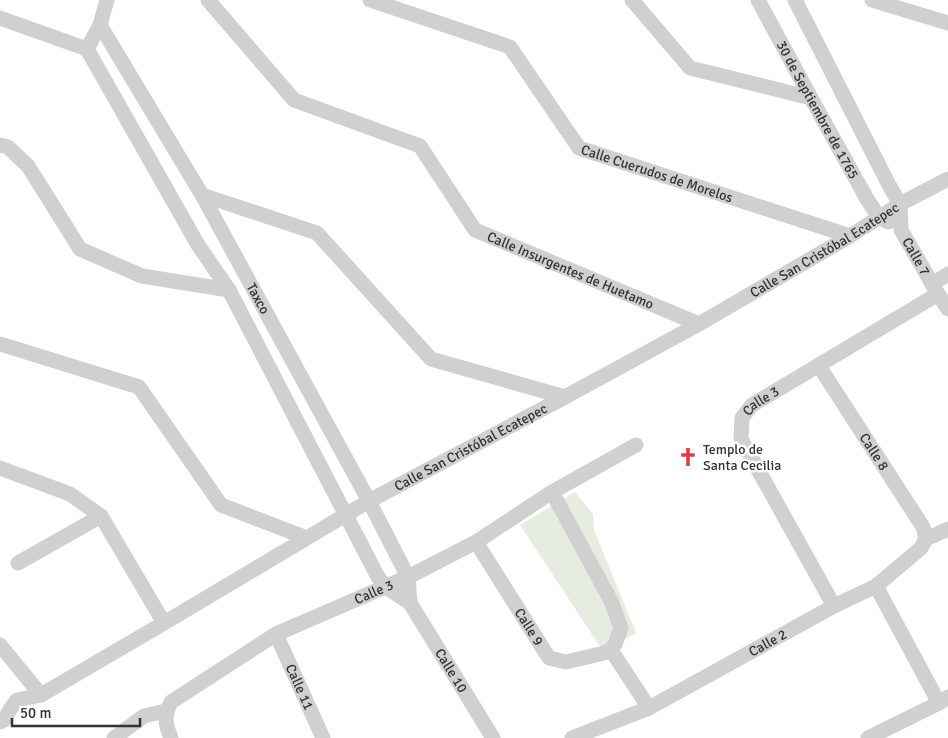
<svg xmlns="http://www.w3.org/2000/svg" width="948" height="738" font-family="Signika,sans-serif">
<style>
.green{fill:#e6ecdf}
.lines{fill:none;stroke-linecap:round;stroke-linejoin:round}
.street{stroke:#d0d0d0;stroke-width:15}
.labels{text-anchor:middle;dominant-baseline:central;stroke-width:5;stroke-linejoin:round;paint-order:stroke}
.street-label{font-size:14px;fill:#333;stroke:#fff}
.poi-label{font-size:14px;fill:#333;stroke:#fff;text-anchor:start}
</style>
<rect width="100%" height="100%" fill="#fff"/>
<path class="green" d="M575,492l18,22 1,16 42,103 -33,18 -83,-126z"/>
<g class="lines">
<g class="street">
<path id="s1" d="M208,0l86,100 126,46 55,84 224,94"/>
<path id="s2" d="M370,0l140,47 69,101 271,88"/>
<path d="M632,0l58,68 121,30"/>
<path id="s3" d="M758,0l53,98 56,101 12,18 9,5"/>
<path id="s4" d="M795,0l94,185 11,19 1,26 37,64 10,15"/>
<path d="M872,0l76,23"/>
<path d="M0,18l87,31"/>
<path id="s5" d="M100,25l102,170 167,306 39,76 2,26"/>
<path id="s6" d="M87,49l111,196 31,45 149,287 8,10 24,16 83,135"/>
<path d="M87,49l13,-24 7,-25"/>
<path d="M0,145l8,2 20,19 52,83 62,27 87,14"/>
<path d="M202,195l115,38 114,126 134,38"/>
<path d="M932,284l16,-10"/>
<path d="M0,344l139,43 82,118 86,33"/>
<path id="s7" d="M819,366l104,161 3,12"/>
<path d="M0,468l70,26 31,22 63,107"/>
<path id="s8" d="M476,542l73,116 17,4 38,-9 7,-3 4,-6 6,-16 -10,-27 -59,-109"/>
<path d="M18,563l83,-47"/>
<path d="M876,586l63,117"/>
<path id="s9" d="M834,606l-93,-167 1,-21 10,-13 186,-111"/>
<path id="s10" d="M276,634l47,104"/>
<path d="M0,645l41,50"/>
<path d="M611,650l38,58"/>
<path id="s11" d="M0,722l4,-2 7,-12 6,-8 24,-5 123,-72 205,-122 196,-104 134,-73 151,-88 50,-32 48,-25"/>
<path d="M114,738l30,-22 22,-5"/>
<path id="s12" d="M171,738c-6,-14 -7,-22 0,-36l105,-68 132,-57 68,-35 76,-50 84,-47"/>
<path id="s13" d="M572,738l77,-30 185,-102 42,-20 45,-38 5,-9 22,-10"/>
<path d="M868,738l71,-35 9,-6"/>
</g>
</g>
<defs>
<g id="church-bare" transform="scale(1.5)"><path d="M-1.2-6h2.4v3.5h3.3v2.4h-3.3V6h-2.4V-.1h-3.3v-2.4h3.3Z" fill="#e63946" stroke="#fff" stroke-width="2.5" paint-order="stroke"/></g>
</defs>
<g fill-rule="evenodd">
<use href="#church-bare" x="688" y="457"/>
</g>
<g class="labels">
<g class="street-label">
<text stroke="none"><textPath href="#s3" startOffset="125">30 de Septiembre de 1765</textPath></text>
<text stroke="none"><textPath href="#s2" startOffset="352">Calle Cuerudos de Morelos</textPath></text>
<text stroke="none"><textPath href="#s11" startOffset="954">Calle San Cristóbal Ecatepec</textPath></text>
<text stroke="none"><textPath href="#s4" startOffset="286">Calle 7</textPath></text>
<text stroke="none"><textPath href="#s1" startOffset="470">Calle Insurgentes de Huetamo</textPath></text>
<text stroke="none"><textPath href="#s5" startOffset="316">Taxco</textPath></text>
<text stroke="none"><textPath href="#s9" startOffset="238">Calle 3</textPath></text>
<text stroke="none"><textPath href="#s11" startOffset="549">Calle San Cristóbal Ecatepec</textPath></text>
<text stroke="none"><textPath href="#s7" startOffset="102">Calle 8</textPath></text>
<text stroke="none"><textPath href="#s12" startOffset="269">Calle 3</textPath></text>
<text stroke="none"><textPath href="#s8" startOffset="100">Calle 9</textPath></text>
<text stroke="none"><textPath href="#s13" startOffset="218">Calle 2</textPath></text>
<text stroke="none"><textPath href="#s6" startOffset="724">Calle 10</textPath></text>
<text stroke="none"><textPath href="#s10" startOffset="58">Calle 11</textPath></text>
</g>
<g class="poi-label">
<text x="703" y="449">Templo de<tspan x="703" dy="16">Santa Cecilia</tspan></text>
</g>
</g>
<path d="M12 718v8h128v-8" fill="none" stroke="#333333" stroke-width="2.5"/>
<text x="20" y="718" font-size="15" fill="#333333" stroke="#ffffff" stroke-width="4" paint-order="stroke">50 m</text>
</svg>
